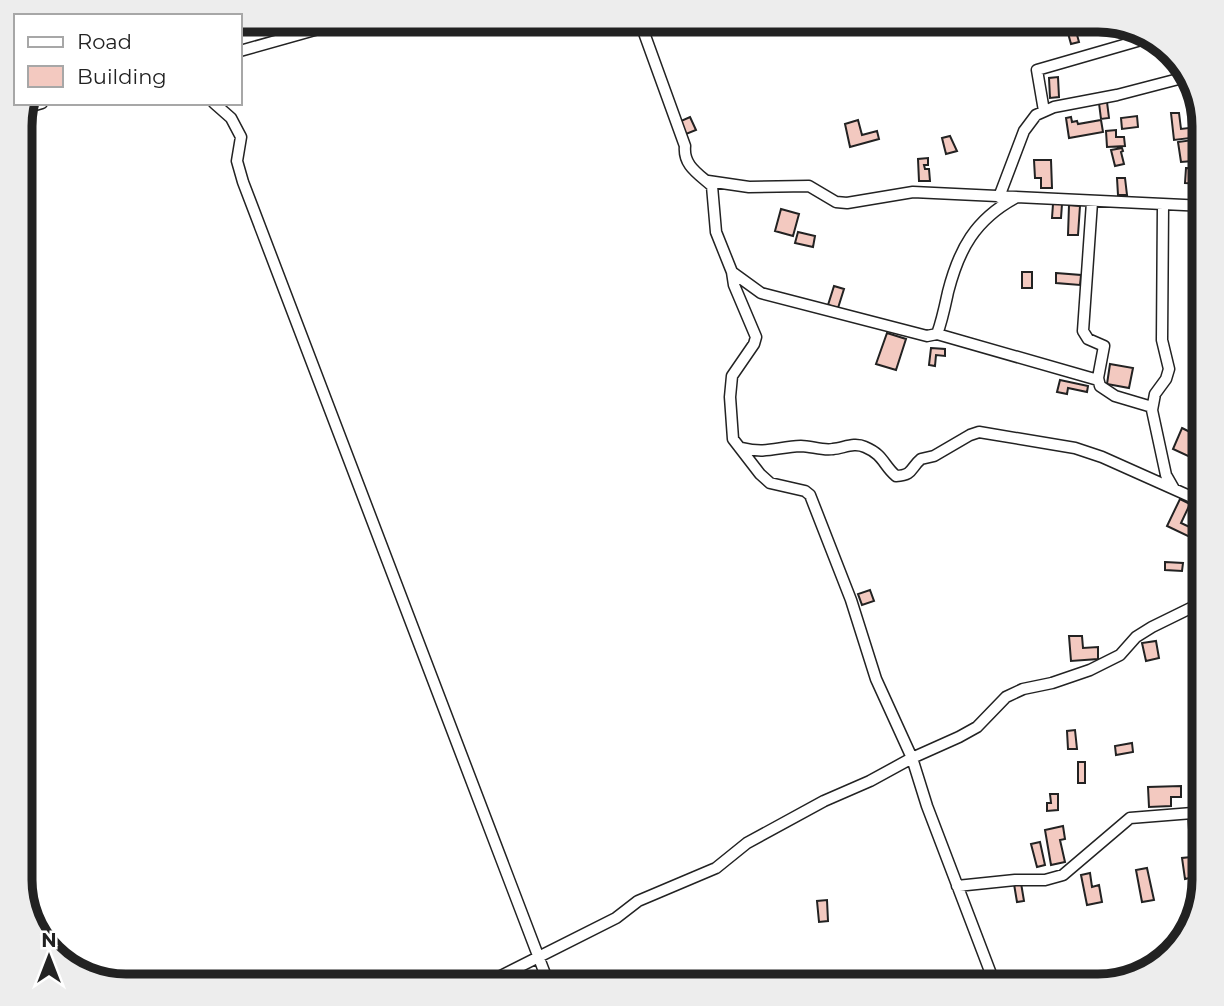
<svg xmlns="http://www.w3.org/2000/svg" width="1224" height="1006" font-family="Montserrat,sans-serif">
<style>
.building{fill:#f3c9c0;stroke:#222;stroke-width:2}
.lines{fill:none;stroke-linecap:round;stroke-linejoin:round}
.minor-casing{stroke:#222;stroke-width:13}
.minor{stroke:#fff;stroke-width:10}
.rim{fill:none;stroke:#222;stroke-width:9}
</style>
<rect width="100%" height="100%" fill="#fff"/>
<path class="building" d="M1074,24l5,18 -8,2 -5,-18z
M1058,77l1,20 -9,1 -1,-20z
M1107,102l2,16 -8,1 -2,-16z
M1171,113h8l2,16 16,-2 2,10 -25,3z
M1137,116l1,11 -16,2 -1,-11z
M690,117l6,13 -10,4 -5,-13z
M1071,117l1,5 5,-1 1,3 23,-4 2,12 -34,6 -3,-20z
M858,120l4,15 15,-4 2,8 -29,8 -5,-23z
M1116,130v7h8l1,9 -18,1 -1,-16z
M950,136l7,15 -11,3 -4,-16z
M1200,139l1,6h-6l1,11h-4l1,5 -12,1 -3,-20z
M1122,148l1,3 -2,1 3,12 -9,2 -4,-16z
M928,158v7h-4l1,4h4l1,12h-11l-1,-22z
M1034,160h17l1,28h-11v-10h-6z
M1186,168l19,1v15l-20,-1z
M1117,178h8l2,17h-9z
M1053,204h9l-1,14h-9z
M1069,205l11,1 -2,29h-10z
M781,209l18,5 -6,22 -18,-5z
M798,232l17,4 -2,11 -18,-4z
M1022,272h10v16h-10z
M1056,273l25,2 -1,10 -24,-2z
M834,286l10,3 -6,19 -10,-3z
M1194,286h11v37l-10,1z
M887,333l19,6 -10,31 -20,-6z
M931,348l14,1v7l-9,-1 -1,11 -6,-1z
M1205,359v34h-4l-2,-33z
M1110,364l23,4 -4,20 -22,-4z
M1060,380l28,6 -1,6 -19,-4 -1,6 -10,-2z
M1182,428l10,5 -2,4 3,1 -2,5 6,3 5,-10 -3,-2 1,-4 5,2v21l-4,9 -28,-13z
M1180,499l10,5 -9,19 15,7 -4,8 -25,-12z
M1165,562l18,1 -1,8 -17,-1z
M870,590l4,11 -12,4 -4,-11z
M1069,636h13l1,12 15,-1v12l-27,2z
M1156,641l3,17 -13,3 -4,-18z
M1075,730l2,19h-9l-1,-18z
M1132,743l1,9 -17,3 -1,-9z
M1078,762h7v21h-7z
M1181,786v11h-10v9l-22,1 -1,-20z
M1050,794h8v16l-11,1v-8h4z
M1197,813v14h8v18l-15,1 -2,-32z
M1063,826l2,13 -5,1 5,22 -14,3 -6,-35z
M1040,842l5,23 -8,2 -6,-23z
M1191,857l3,20 -9,2 -3,-21z
M1147,868l7,32 -12,2 -6,-32z
M1090,873l2,14 7,-2 3,17 -15,3 -6,-30z
M1021,883l3,18 -7,1 -3,-18z
M827,900l1,21 -9,1 -2,-21z"/>
<g class="lines">
<g class="minor-casing">
<path id="minor" d="M639,19l46,127c-2,20 14,28 27,40l4,46 16,40 2,13 22,52 -2,7 -22,32 -2,21 3,42 27,35 10,9 35,8 5,4 41,105 25,79 36,79 15,48 69,181
M240,51l114,-32
M1196,84l1,4
M214,103l17,15 10,19 -4,24 6,21 307,805
M25,108l17,-5
M1044,111l-7,-41 111,-32
M708,181l41,6 60,-1 27,16 11,1 66,-11 292,14
M999,197l25,-66 12,-16 18,-8 63,-12 73,-19
M1092,202l-9,129 5,8 16,7 -6,32 2,8 15,10 37,11
M1163,205l-1,135 7,29 -3,10 -11,15 -3,16 14,65 8,14
M732,272l29,21 166,43 10,-2c5,-13 8,-28 11,-42 11,-43 27,-72 67,-94
M937,334l161,46
M742,448c25,6 35,-1 59,-2 10,0 22,5 32,3 11,-1 21,-7 32,-2 19,8 18,18 31,29 18,-1 14,-8 25,-17l13,-3 36,-21 9,-3 96,16 27,9 103,46
M957,886l58,-6h30l18,-5 67,-57 75,-6
M479,987l137,-69 22,-17 78,-33 31,-25 77,-42 46,-20 42,-23 47,-21 18,-10 29,-30 17,-8 29,-6 38,-13 30,-15 16,-18 16,-10 53,-26"/>
</g>
<use href="#minor" class="minor"/>
</g>
<path d="M0 0H1224V1006H0ZM126 32H1098A94 94 0 0 1 1192 126V880A94 94 0 0 1 1098 974H126A94 94 0 0 1 32 880V126A94 94 0 0 1 126 32Z" fill="#ededed" fill-rule="evenodd"/>
<path class="rim" d="M126 32H1098A94 94 0 0 1 1192 126V880A94 94 0 0 1 1098 974H126A94 94 0 0 1 32 880V126A94 94 0 0 1 126 32Z"/>
<rect x="14" y="14" width="228" height="91" fill="#ffffff" stroke="#a7a7a7" stroke-width="2"/>
<rect x="28" y="37" width="35" height="10" fill="#ffffff" stroke="#a7a7a7" stroke-width="2"/>
<text x="77" y="49" font-size="21" fill="#222222">Road</text>
<rect x="28" y="66" width="35" height="21" fill="#f3c9c0" stroke="#a7a7a7" stroke-width="2"/>
<text x="77" y="84" font-size="21" fill="#222222">Building</text>
<g transform="translate(49 957)" stroke="#ffffff" stroke-width="5" paint-order="stroke">
<path d="M0-5L12 26L0 18L-12 26Z" fill="#222222"/>
<text y="-10" font-size="19" font-weight="bold" text-anchor="middle" fill="#222222">N</text>
</g>
</svg>
